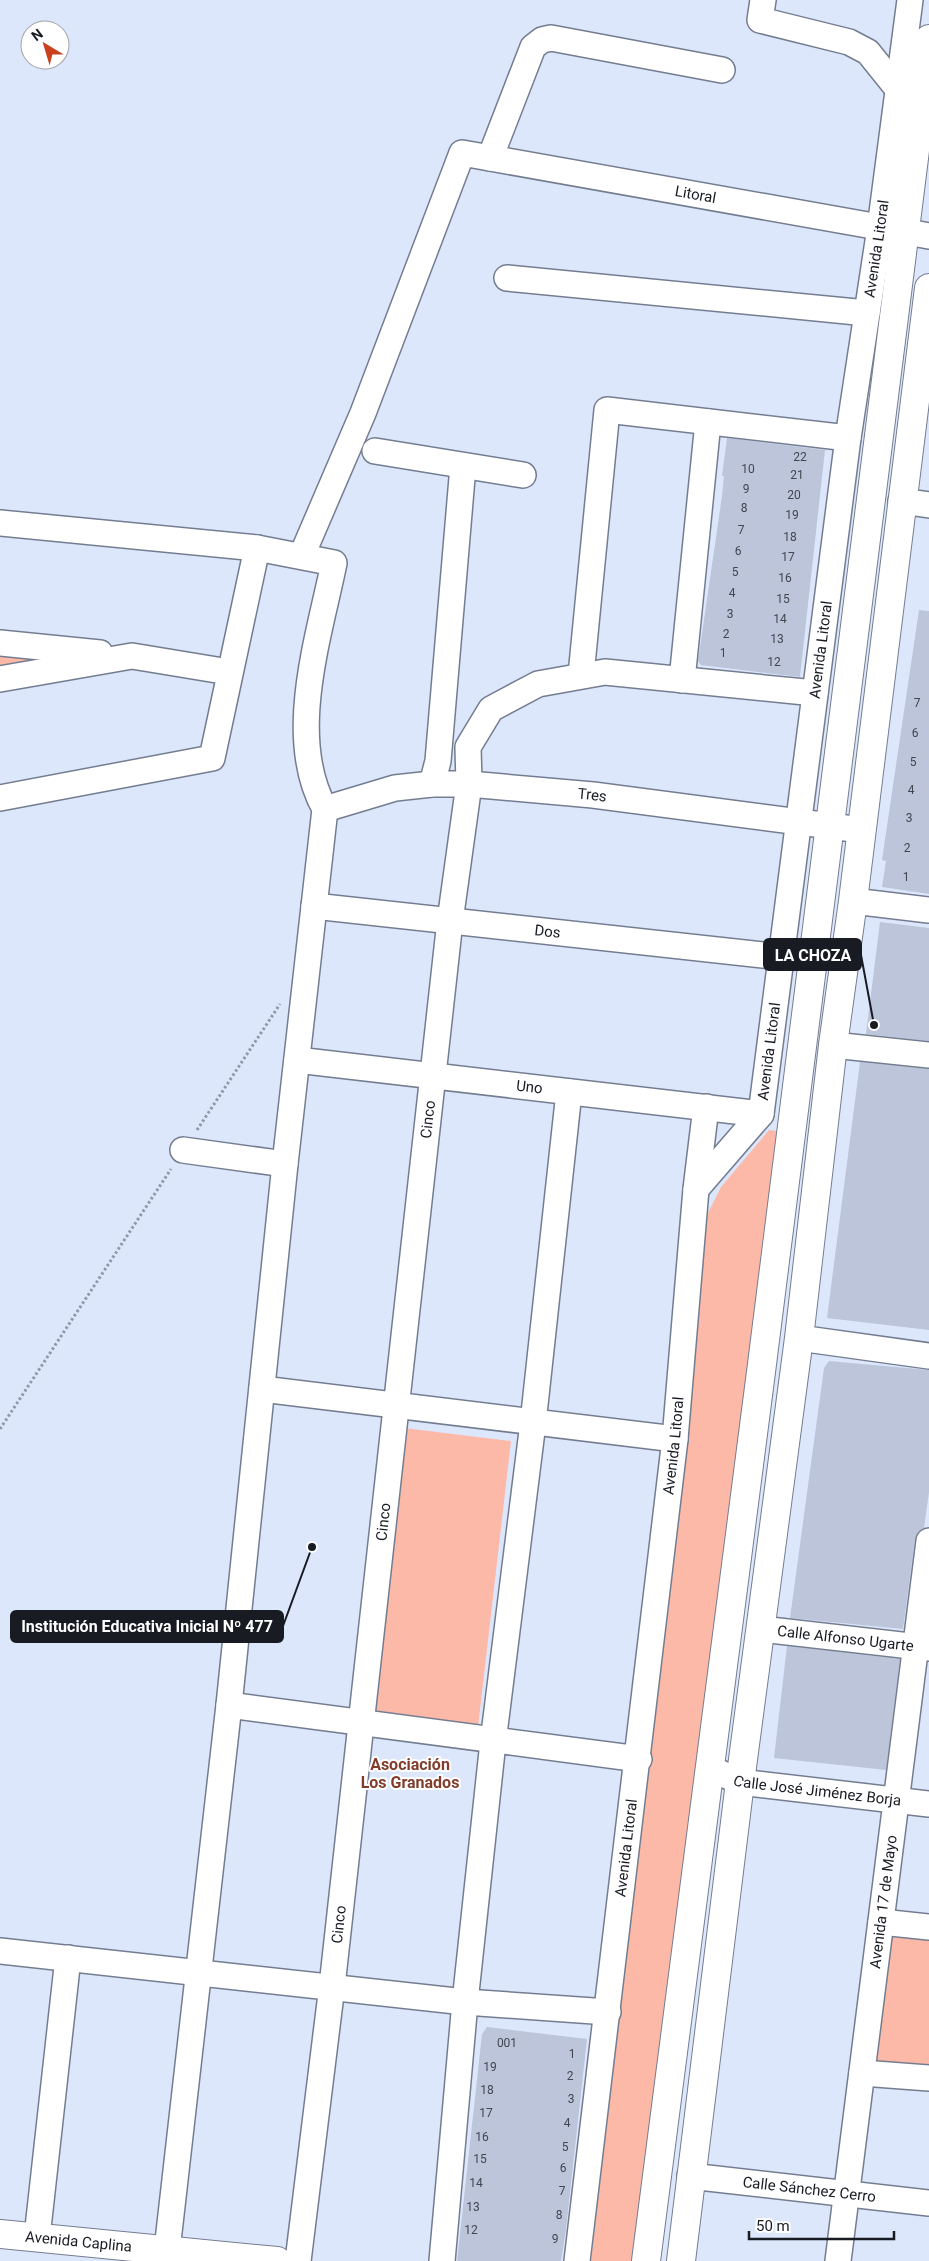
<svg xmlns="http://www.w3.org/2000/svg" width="929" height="2261" font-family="Roboto,sans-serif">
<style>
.green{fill:#fdb9a8}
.building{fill:#bcc5da}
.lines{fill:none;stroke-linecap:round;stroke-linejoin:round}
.minor-casing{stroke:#747d90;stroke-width:28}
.major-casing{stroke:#747d90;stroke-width:30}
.path{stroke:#9098a7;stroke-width:3;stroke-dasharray:2.5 2.5;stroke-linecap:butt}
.minor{stroke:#fff;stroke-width:25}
.major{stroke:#fff;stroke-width:28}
.labels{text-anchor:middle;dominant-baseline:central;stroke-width:4;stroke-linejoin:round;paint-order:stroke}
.number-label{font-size:12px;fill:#414650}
.street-label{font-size:15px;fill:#181b22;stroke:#fff}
.neighbourhood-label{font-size:16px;font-weight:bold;fill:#813c2b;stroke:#fff}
.leader{fill:none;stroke:#181b22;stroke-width:2}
.callout-dot{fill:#181b22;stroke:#fff;stroke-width:2}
.callout{fill:#181b22;stroke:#181b22;stroke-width:2}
.callout-label{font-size:16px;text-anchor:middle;font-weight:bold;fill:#fff}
</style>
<rect width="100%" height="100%" fill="#dde7fc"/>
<path class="green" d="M0,649l61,8 -61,16z
M769,1130l9,1 -142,1130h-45l115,-1044 15,-30z
M404,1428l107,13 -33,286 -109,-14z
M891,1934l38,4v130l-53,-5z"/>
<path class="building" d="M727,438l98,12 -25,227 -99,-12 -3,-4 24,-165 2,-20h-2z
M919,610l10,1v283l-47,-7 4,-26 -4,-1z
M880,922l49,6v113l-63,-7z
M860,1062l69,7v261l-102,-12z
M829,1361l100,9v122l-5,36 -6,4 -3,7 -12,90 -113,-11 34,-250z
M787,1646l113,13 -14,111 -112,-12z
M487,2027l100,12 -21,190 -5,32h-104l25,-227z"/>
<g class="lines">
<g class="minor-casing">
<g id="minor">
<path d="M763,0l-3,20 89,22 19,10 37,46"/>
<path d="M490,158l43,-111 9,-7 9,-2 171,32"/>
<path d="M507,278l360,35"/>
<path d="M375,451l148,24"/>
<path d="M901,501l28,4"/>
<path d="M0,523l257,25 77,15c-15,74 -49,175 -9,246l-40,355 -56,541 -62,545"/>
<path id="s1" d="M302,555l61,-142 99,-260 467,83"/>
<path d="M0,643l100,10"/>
<path d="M581,675l26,-265 241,28"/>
<path d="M0,679l132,-23 97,16"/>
<path d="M682,680l26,-258"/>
<path d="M432,784l6,-23 25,-295"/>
<path d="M0,798l212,-40 45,-210"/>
<path id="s2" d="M325,809l70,-21 37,-4h37l124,11 268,35"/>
<path d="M853,901l76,9"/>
<path id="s3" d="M314,906l467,51"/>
<path d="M833,1045l96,10"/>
<path id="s4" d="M297,1060l464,54"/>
<path d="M183,1150l102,14"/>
<path d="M696,1189l10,-82"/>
<path d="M799,1338l130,18"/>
<path d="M262,1389l413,50"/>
<path id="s5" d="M761,1629l168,19"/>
<path d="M229,1705l410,54"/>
<path id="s6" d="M710,1768l30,14 189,22"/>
<path d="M881,1922l48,5"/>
<path d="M0,1951l465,51 143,10"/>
<path d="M862,2073l67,5"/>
<path id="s7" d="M690,2176l239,27"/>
<path d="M37,2237l31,-279"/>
<path id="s8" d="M298,2261l34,-275 118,-1065 19,-137 -1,-37 23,-38 47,-25 67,-12 210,21"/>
<path d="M442,2261l23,-259 28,-260 40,-319 36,-331"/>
<path id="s9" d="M577,2261l98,-822 21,-250 65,-75 87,-676 32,-210 30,-228"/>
<path id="s10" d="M838,2261l91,-720"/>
</g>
</g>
<g class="major-casing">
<g id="major">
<path id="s11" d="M0,2234l277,27"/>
<path d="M646,2261l115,-889 168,-1333"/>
<path d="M681,2261l59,-479 59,-444 34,-293 20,-144 76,-613"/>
</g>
</g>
<path class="path" d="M197,1130l83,-126
M0,1429l171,-260"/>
<use href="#minor" class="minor"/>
<use href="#major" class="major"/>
</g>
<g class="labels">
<g class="number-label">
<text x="800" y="457">22</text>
<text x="748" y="469">10</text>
<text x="797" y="475">21</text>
<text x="746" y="489">9</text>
<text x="794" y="495">20</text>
<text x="744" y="508">8</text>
<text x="792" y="515">19</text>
<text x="741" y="530">7</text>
<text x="790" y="537">18</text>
<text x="738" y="551">6</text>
<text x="788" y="557">17</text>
<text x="735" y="572">5</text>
<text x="785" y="578">16</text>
<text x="732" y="593">4</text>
<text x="783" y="599">15</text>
<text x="730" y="614">3</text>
<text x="780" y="619">14</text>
<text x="726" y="634">2</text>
<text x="777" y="639">13</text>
<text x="723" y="653">1</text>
<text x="774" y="662">12</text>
<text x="917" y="703">7</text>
<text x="915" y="733">6</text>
<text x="913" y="762">5</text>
<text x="911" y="790">4</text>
<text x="909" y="818">3</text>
<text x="907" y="848">2</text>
<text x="906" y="877">1</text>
<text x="507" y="2043">001</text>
<text x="572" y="2054">1</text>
<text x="490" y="2067">19</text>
<text x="570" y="2076">2</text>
<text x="487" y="2090">18</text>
<text x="571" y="2099">3</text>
<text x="486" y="2113">17</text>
<text x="567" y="2123">4</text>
<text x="482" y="2137">16</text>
<text x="565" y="2147">5</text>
<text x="480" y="2159">15</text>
<text x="563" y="2168">6</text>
<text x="476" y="2183">14</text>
<text x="562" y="2191">7</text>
<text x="473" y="2207">13</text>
<text x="559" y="2215">8</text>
<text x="471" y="2230">12</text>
<text x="555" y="2239">9</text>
</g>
<g class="street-label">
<text stroke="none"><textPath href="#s1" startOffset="670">Litoral</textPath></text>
<text stroke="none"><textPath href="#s9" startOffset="2051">Avenida Litoral</textPath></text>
<text stroke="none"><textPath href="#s9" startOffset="1646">Avenida Litoral</textPath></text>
<text stroke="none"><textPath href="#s2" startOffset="271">Tres</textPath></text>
<text stroke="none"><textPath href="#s3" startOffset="235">Dos</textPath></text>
<text stroke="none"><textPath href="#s9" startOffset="1241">Avenida Litoral</textPath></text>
<text stroke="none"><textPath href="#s4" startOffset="234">Uno</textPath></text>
<text stroke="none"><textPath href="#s8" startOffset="1149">Cinco</textPath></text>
<text stroke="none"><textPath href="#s9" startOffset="821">Avenida Litoral</textPath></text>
<text stroke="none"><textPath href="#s8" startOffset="744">Cinco</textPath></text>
<text stroke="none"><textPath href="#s5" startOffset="85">Calle Alfonso Ugarte</textPath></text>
<text stroke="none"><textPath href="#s6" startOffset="111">Calle José Jiménez Borja</textPath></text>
<text stroke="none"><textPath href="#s9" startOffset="416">Avenida Litoral</textPath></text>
<text stroke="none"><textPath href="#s10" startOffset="362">Avenida 17 de Mayo</textPath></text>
<text stroke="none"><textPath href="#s8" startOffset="339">Cinco</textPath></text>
<text stroke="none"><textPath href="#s7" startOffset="120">Calle Sánchez Cerro</textPath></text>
<text stroke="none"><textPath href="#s11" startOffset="79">Avenida Caplina</textPath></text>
</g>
<g class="neighbourhood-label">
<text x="410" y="1764">Asociación<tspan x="410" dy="18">Los Granados</tspan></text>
</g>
</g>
<path class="leader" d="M874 1025L861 955M312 1547L283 1626"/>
<g class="callout-dot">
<circle cx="874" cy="1025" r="5"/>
<circle cx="312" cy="1547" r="5"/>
</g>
<g class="callout">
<rect x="764" y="939" width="97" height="31" rx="5"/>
<rect x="11" y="1611" width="272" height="31" rx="5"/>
</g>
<g class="callout-label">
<text x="813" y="961">LA CHOZA</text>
<text x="147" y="1632">Institución Educativa Inicial Nº 477</text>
</g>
<g transform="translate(45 45) rotate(322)"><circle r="24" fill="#ffffff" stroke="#a3a4a7"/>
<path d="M0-4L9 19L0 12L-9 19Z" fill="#cb4120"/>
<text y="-8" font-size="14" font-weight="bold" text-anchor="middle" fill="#181b22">N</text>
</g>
<path d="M749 2231v8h145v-8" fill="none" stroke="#181b22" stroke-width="2.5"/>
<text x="756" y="2231" font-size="15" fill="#181b22" stroke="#ffffff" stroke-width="4" paint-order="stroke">50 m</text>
</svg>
